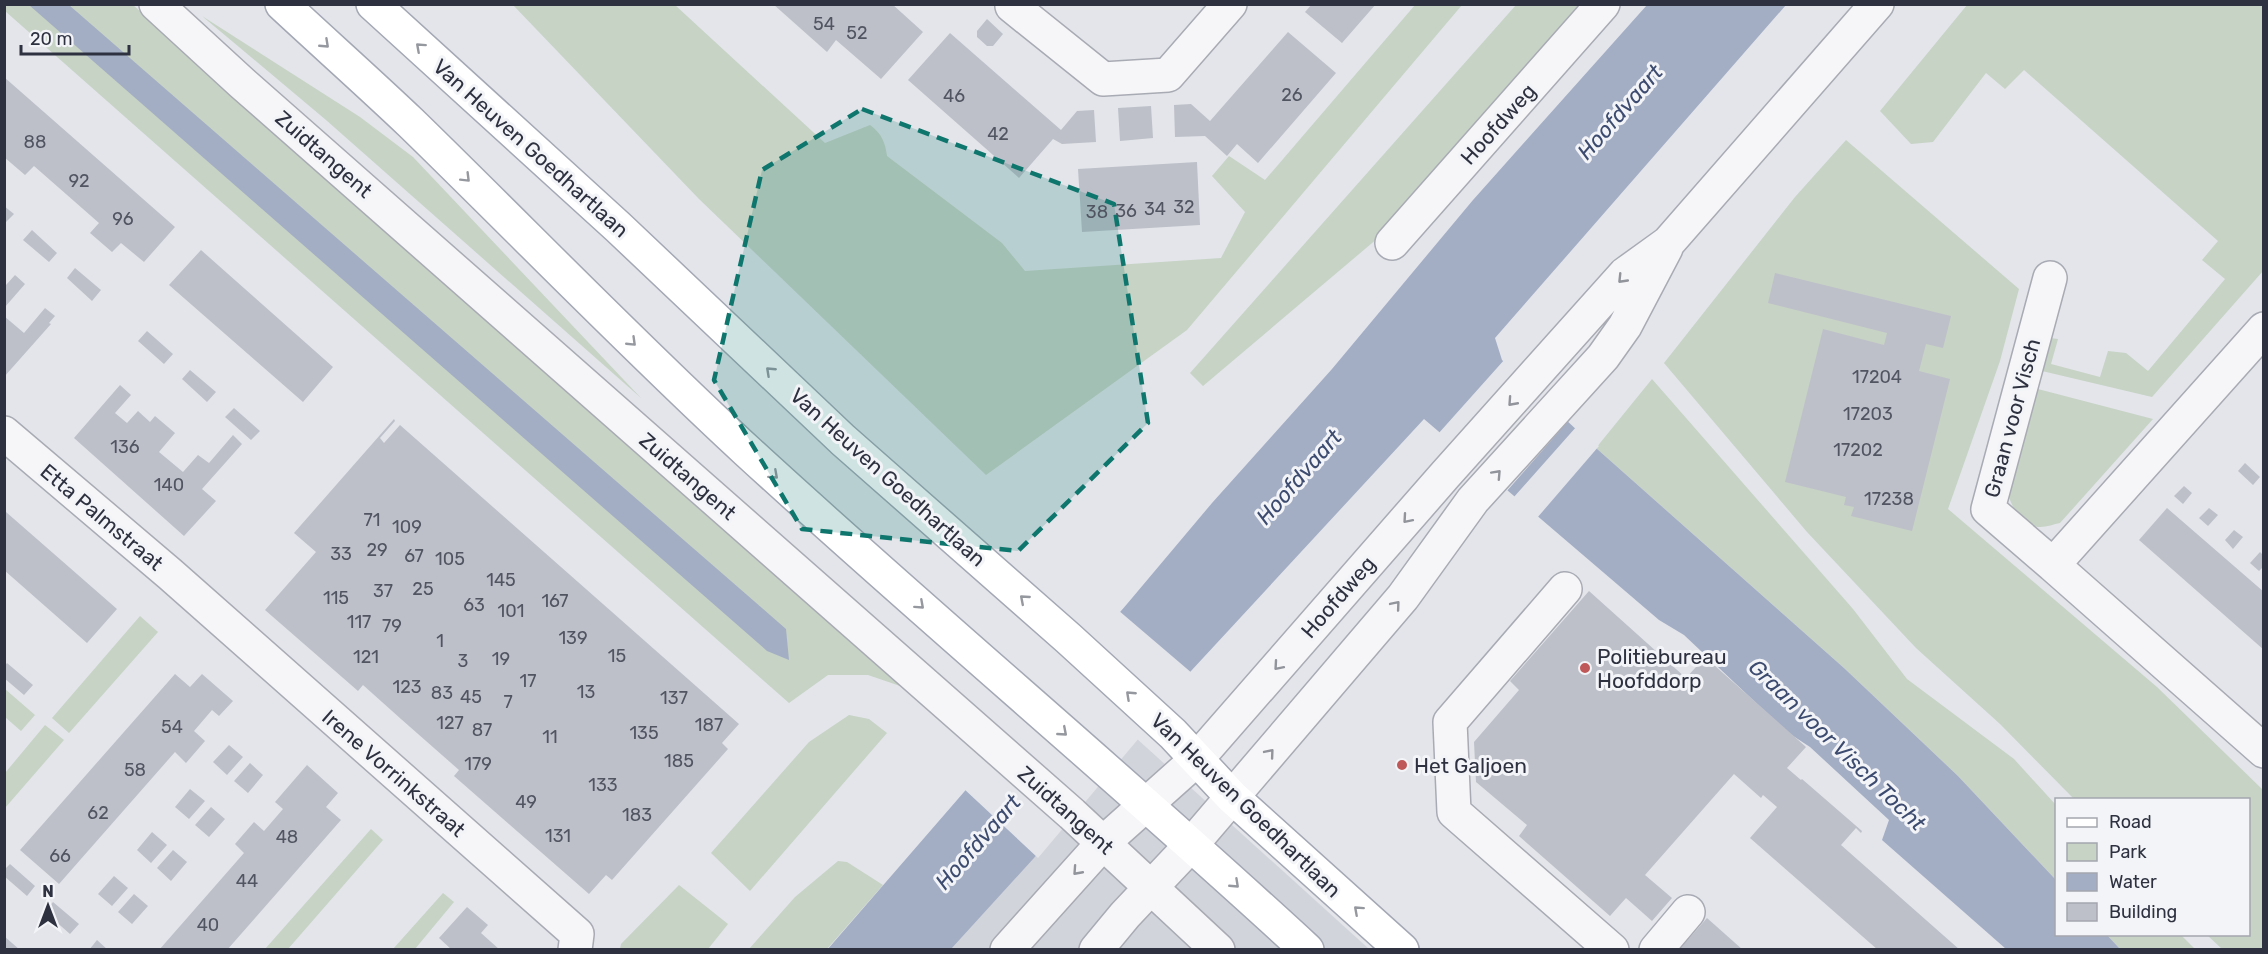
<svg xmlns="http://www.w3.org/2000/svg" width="2268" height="954" font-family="Rubik,sans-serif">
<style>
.built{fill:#d2d4db}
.green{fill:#c7d3c5}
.water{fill:#a3aec5}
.pier{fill:#e3e5ea}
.building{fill:#bec0c9}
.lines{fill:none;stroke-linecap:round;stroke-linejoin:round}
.minor-casing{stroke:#a9abb4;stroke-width:36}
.major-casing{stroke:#a4a8b4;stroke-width:36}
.minor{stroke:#f6f6f8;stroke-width:33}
.major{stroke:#fff;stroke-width:33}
.oneway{stroke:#9698a0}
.oneway2{stroke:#92949c}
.marked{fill:#0f766e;fill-opacity:0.2;stroke:#0f766e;stroke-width:4.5;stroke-dasharray:12 8;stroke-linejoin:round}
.poi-dot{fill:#bf5858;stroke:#f3f4f7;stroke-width:2}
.labels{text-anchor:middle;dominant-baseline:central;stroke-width:6;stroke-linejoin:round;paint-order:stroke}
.number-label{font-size:18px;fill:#515562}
.street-label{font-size:21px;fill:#2d3140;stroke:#f3f4f7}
.poi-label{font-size:21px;fill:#2d3140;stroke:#f3f4f7;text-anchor:start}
.water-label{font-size:22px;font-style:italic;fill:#3c4b6f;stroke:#f3f4f7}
</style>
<rect width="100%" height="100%" fill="#e3e5ea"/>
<path class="built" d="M1104,709l265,240 -476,1z"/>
<path class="green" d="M5,4l128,1c257,227 510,458 770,682l-35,-12h-40l-39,28 -784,-692z
M513,5h162l150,138 45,-18c12,9 15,17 17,31l115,87 23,28 196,-13 24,-46 -33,-36 17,-20 36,24 150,-175h47l-275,325 -201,145 -287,-276z
M1516,5h65l-203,233 -175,148 -13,-13z
M1967,5h296v266l-111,126 -110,-26 8,-33 8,1 -7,25 49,13 8,-26 18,2 22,18 77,-92 -23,-19 16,-19 -194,-171 -19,19 -19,-16 -53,69 -22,2 -31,-33z
M202,16l158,101 53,40 228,241 -315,-278z
M1846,140l173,149 -19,72 -52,148 209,178 106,103v159h-41l-15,-14 41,-1v-134l-174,-1 -74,-75 -84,-76 -109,-116 -143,-169 131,-166z
M1652,379l201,230 54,70 107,80 42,46v75l-98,-104 -114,-108 -248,-220z
M2034,388l119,31 -93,104c-6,1 -13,4 -20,4 -17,0 -28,-19 -32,-33z
M140,616l18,16 -89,101 -17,-15z
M5,689l30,26 -14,16 -16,-14z
M849,715l20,4 18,14 -137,158 -39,-38 98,-111z
M45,725l19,15 -59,68v-35z
M371,829l12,11 -95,109h-23z
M838,861l9,1 36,23 -56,64h-78l46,-52z
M679,885l49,39 -20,25h-88l1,-5z
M443,893l11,9 -39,47h-22z
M2107,935h74l14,14h-75z"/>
<path class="water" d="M29,5h40l717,624 3,31 -22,-9z
M1647,5h139l-291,333 7,22 94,88 248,220 114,108 98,104v54l51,1 13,14h-114l-124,-109 7,-20 -79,-73 -23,-15 -103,-97 -25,-15 -235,-201 -233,252 -157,187 -83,91 -124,1 300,-346 85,-101 120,-134 141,-169z"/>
<path class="pier" d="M1505,359l65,60 -64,73 -68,-58z
M1577,426l22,20 -62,72 -24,-20z
M1118,610l75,64 -155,184 -75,-70z"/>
<path class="building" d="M773,4h119l31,28 -42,47 -45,-39 -9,12z
M1312,4h64l-34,39 -37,-31z
M987,19l16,15 -10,12h-6l-10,-9v-6z
M1288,32l48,41 -78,90 -21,-19 -10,12 -22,-20 -30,1 -1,-32 17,-1 19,17z
M950,33l111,97 16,-19 17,-1 2,32 -34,2 -9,-5 -34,39 -111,-98z
M4,77l171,150 -31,35 -23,-19 -9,9 -22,-19 9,-10 -65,-57 -9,9 -21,-18z
M1151,106l2,32 -33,3 -2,-33z
M1197,162l3,63 -118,7 -4,-63z
M4,206l10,8 -10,10z
M32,230l25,23 -8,9 -26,-22z
M201,250l132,117 -30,35 -134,-117z
M75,268l26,22 -9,11 -25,-23z
M1775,273l176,43 -8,32 -17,-4 -7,27 31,8 -38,152 -61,-15 3,-9 -10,-2 2,-8 -61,-15 38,-153 61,16 3,-12 -119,-30z
M15,275l10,9 -20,23v-23l1,1z
M45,308l10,8 -6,7 2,1 -47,53v-61l20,17z
M147,331l26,23 -9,10 -26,-23z
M190,370l26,22 -9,10 -25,-23z
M120,385l11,10 -16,18 12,10 11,-12 12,11 5,-6 20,17 -16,19 24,20 15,-17 11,8 24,-28 9,9 -40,45 14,12 -32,35 -110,-98z
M234,408l26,23 -9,9 -26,-23z
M394,419l1,2 -15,17 4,5 16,-18 339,299 -17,19 6,6 -116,131 -6,-5 -17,19 -135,-118 5,-6 -58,-51 -38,-34 -5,6 -93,-81 51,-58 -22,-19z
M2245,463l15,14 -7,8 -15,-14z
M2184,486l8,7 -9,11 -9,-8z
M2167,508l97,84v58l-125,-110z
M2209,508l9,7 -10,11 -9,-8z
M6,512l111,97 -30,34 -83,-73z
M2234,530l9,7 -10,12 -8,-9z
M2260,552l4,4v10l-5,5 -9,-8z
M1589,591l97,87 19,-21 101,90 -19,21 14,12 1,-1 60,52 -1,2 -5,-5 -15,17 119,105h-82l-128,-112 27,-31 -14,-12 -2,3 -27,-24 -89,101 27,23 -20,23 -26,-23 -16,18 -91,-80 8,-11 -51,-43 -2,-40 45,-52 -9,-9z
M7,663l26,22 -9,10 -20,-17v-11z
M175,674l15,13 12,-13 31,27 -14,15 -7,-6 -18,21 11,10 -19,22 -11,-11 -116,132 -39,-34z
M229,745l14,12 -16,18 -14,-13z
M250,763l13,12 -15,18 -14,-12z
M307,765l31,28 -12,14 15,13 -114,130h-68l85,-97 -9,-9 19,-22 10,9 19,-22 -8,-7z
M190,789l15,12 -16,18 -14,-12z
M211,807l14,12 -16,18 -14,-12z
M152,832l15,13 -16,18 -14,-13z
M173,850l14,12 -16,19 -14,-13z
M10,864l25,22 -8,10 -23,-20v-6z
M114,876l14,12 -16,18 -14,-12z
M134,894l14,12 -16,18 -14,-12z
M53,902l26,22 -9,10 -25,-22z
M467,907l21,18 -7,8 19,17h-48l-13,-12z
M1707,918l36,32h-64z
M4,936l16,14h-16z
M97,940l11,10h-19z"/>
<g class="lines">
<g class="minor-casing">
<path id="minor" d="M156,4l86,79 830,731 146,136
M1013,4l-1,2 91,73 65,-4 62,-71
M1392,243l211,-239
M2050,278l-62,231 65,56
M2264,329l-211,236 211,186
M4,433l166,141 407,360 -2,16
M1565,589l-115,133 4,90 158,138
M1007,950l96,-107 93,-83 249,-285 180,-201 43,-31 209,-239
M1096,950l29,-35 67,-71 211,-247 70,-97 130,-143 22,-31 41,-78
M1656,950l32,-38"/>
</g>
<g class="major-casing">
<path id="major" d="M282,4c43,40 87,79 129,119 112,109 221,222 336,328 184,169 376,329 560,499
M373,4l245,223 225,213 225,198 105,96 59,63 170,153"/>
</g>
<use href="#minor" class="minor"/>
<use href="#major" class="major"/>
</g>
<defs><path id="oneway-chevron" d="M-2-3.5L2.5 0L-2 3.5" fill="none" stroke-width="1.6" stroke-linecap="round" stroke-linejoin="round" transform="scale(1.5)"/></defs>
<g class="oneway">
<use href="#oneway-chevron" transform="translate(325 44) rotate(43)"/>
<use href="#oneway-chevron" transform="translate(420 47) rotate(-138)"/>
<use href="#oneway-chevron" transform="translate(466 178) rotate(45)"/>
<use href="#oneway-chevron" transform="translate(632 342) rotate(44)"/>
<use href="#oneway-chevron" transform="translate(770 371) rotate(-137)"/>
<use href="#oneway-chevron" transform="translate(774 475) rotate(42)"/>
<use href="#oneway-chevron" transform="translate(1024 599) rotate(-139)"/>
<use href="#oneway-chevron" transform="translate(920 605) rotate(42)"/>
<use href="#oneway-chevron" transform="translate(1130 695) rotate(-137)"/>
<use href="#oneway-chevron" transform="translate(1063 732) rotate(41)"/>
<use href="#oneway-chevron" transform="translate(1235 884) rotate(43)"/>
<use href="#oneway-chevron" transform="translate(1358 910) rotate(-138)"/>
</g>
<g class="oneway2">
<use href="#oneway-chevron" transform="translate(1622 279) rotate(134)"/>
<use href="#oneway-chevron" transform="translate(1512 402) rotate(132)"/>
<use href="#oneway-chevron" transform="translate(1497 474) rotate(-47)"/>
<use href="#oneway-chevron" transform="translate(1407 519) rotate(131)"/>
<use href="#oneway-chevron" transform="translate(1396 605) rotate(-50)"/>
<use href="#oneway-chevron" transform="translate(1278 666) rotate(131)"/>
<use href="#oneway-chevron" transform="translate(1270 753) rotate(-50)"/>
<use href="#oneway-chevron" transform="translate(1077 871) rotate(132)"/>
</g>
<path class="marked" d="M862,109l252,95 34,219 -130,128 -216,-22 -88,-149 48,-210z"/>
<g class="poi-dot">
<circle cx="1585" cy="668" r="6"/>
<circle cx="1402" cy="765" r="6"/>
</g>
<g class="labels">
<g class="number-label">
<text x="824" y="24">54</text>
<text x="857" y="33">52</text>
<text x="1292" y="95">26</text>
<text x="954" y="96">46</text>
<text x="998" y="134">42</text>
<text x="35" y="142">88</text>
<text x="79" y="181">92</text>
<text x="1184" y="207">32</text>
<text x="1155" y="209">34</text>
<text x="1126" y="211">36</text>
<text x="1097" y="212">38</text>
<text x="123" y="219">96</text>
<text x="1877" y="377">17204</text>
<text x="1868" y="414">17203</text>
<text x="125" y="447">136</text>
<text x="1858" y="450">17202</text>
<text x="169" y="485">140</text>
<text x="1889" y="499">17238</text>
<text x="372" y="520">71</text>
<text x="407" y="527">109</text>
<text x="377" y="550">29</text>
<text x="341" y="554">33</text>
<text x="414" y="556">67</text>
<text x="450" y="559">105</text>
<text x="501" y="580">145</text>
<text x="423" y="589">25</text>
<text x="383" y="591">37</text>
<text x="336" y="598">115</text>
<text x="555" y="601">167</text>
<text x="474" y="605">63</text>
<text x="511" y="611">101</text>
<text x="359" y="622">117</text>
<text x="392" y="626">79</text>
<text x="573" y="638">139</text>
<text x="440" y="641">1</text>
<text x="617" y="656">15</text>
<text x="366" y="657">121</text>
<text x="501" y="659">19</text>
<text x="463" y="661">3</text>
<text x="528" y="681">17</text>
<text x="407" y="687">123</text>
<text x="586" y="692">13</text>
<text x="442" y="693">83</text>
<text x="471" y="697">45</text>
<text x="674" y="698">137</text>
<text x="508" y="702">7</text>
<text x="450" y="723">127</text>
<text x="709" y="725">187</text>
<text x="172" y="727">54</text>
<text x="482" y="730">87</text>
<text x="644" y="733">135</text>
<text x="550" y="737">11</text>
<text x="679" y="761">185</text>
<text x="478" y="764">179</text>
<text x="135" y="770">58</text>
<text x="603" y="785">133</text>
<text x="526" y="802">49</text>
<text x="98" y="813">62</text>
<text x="637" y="815">183</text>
<text x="558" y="836">131</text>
<text x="287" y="837">48</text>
<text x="60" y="856">66</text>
<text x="247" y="881">44</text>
<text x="208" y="925">40</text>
</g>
<g class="street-label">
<text transform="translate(1498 124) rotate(-48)">Hoofdweg</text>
<text transform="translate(531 148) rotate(42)">Van Heuven Goedhartlaan</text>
<text transform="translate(324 154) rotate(41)">Zuidtangent</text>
<text transform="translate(2012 418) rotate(-75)">Graan voor Visch</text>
<text transform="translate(688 476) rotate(41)">Zuidtangent</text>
<text transform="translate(888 477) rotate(42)">Van Heuven Goedhartlaan</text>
<text transform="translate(102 517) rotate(40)">Etta Palmstraat</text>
<text transform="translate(1338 597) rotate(-49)">Hoofdweg</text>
<text transform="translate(394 773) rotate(41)">Irene Vorrinkstraat</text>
<text transform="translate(1246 805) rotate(44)">Van Heuven Goedhartlaan</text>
<text transform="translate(1066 810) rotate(42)">Zuidtangent</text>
</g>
<g class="poi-label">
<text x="1597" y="656">Politiebureau<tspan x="1597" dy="24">Hoofddorp</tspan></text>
<text x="1414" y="765">Het Galjoen</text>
</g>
<g class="water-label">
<text transform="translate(1620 112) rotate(-49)">Hoofdvaart</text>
<text transform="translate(1299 477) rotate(-49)">Hoofdvaart</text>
<text transform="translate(1837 745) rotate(44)">Graan voor Visch Tocht</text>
<text transform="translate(978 842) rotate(-49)">Hoofdvaart</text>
</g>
</g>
<rect width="2268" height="954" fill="none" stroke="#2d3140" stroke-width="12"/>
<rect x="2055" y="798" width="195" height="138" fill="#f3f4f7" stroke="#a4a6ae" stroke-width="1.5"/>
<rect x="2067" y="818" width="30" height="9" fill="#ffffff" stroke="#a4a6ae" stroke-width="1.5"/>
<text x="2109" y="828" font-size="18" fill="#2d3140">Road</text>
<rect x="2067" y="843" width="30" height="18" fill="#c7d3c5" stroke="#a4a6ae" stroke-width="1.5"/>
<text x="2109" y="858" font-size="18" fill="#2d3140">Park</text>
<rect x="2067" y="873" width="30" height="18" fill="#a3aec5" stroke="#a4a6ae" stroke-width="1.5"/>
<text x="2109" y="888" font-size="18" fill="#2d3140">Water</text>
<rect x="2067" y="903" width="30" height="18" fill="#bec0c9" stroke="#a4a6ae" stroke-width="1.5"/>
<text x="2109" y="918" font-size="18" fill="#2d3140">Building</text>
<g transform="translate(48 906)" stroke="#f3f4f7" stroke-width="4.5" paint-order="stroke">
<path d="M0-4.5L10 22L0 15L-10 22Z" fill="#2d3140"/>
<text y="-9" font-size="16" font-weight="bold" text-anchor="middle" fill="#2d3140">N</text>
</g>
<path d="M21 45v9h108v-9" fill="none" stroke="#2d3140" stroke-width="3"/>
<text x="30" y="45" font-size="18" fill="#2d3140" stroke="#f3f4f7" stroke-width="4.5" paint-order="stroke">20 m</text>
</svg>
